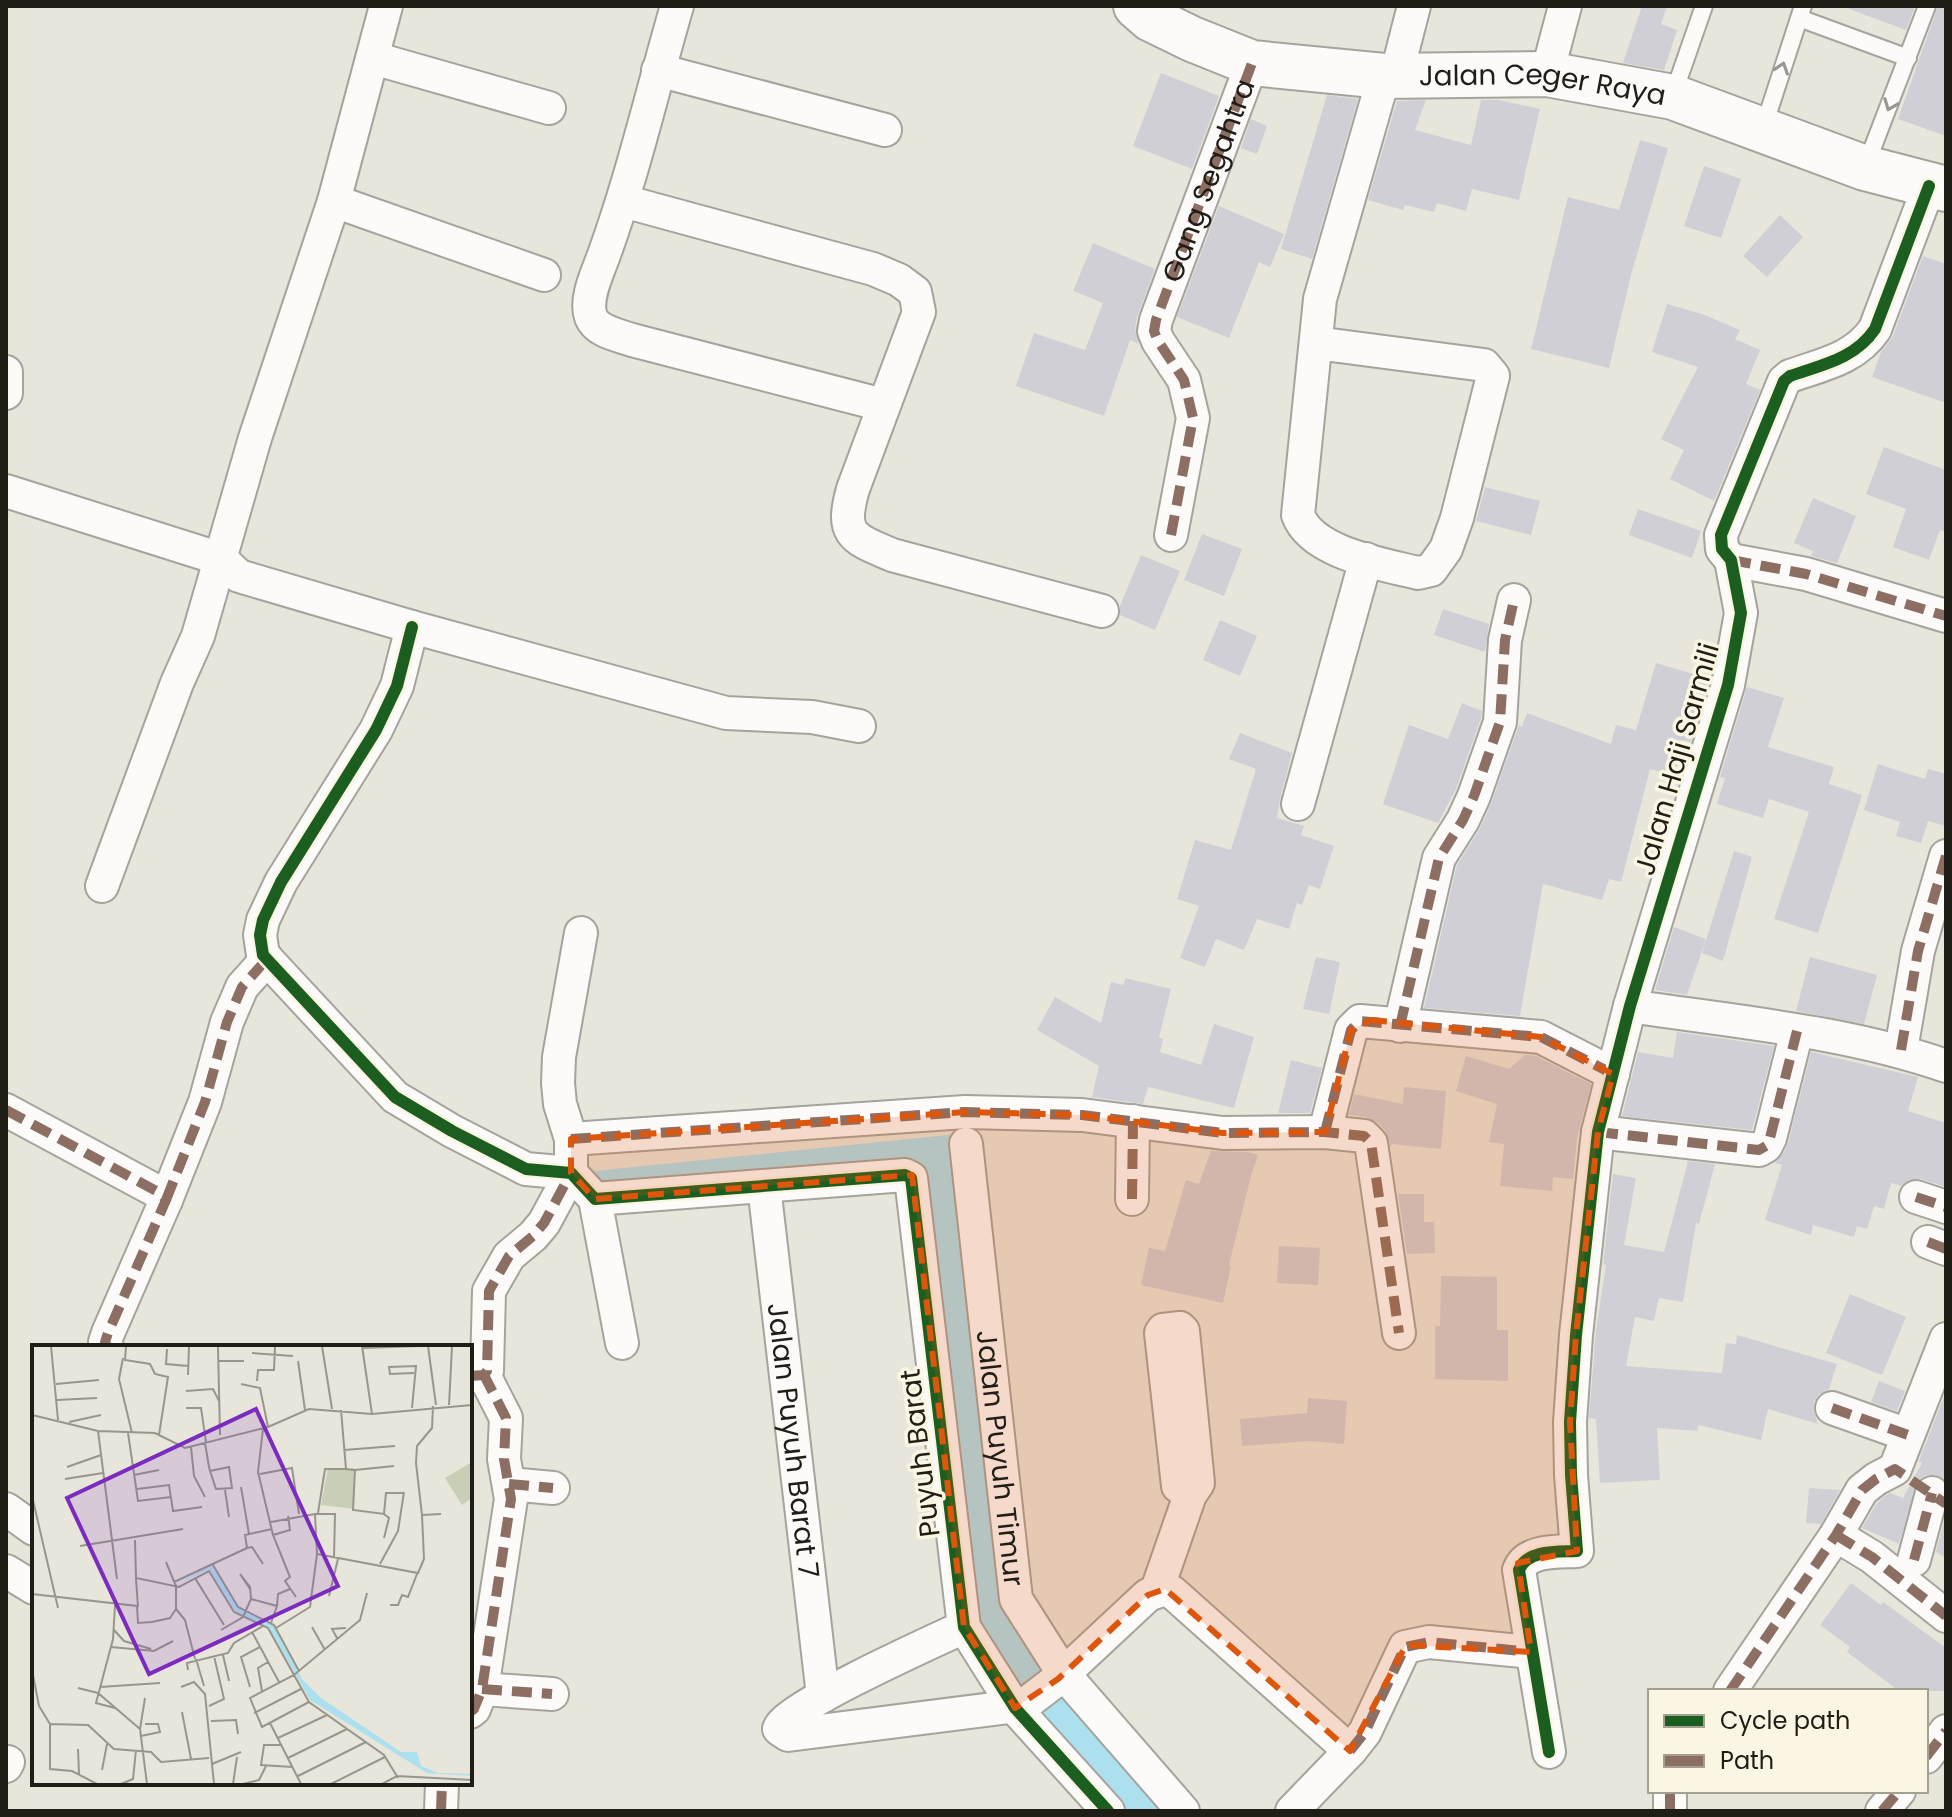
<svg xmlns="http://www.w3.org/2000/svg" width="1952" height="1817" font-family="Poppins,sans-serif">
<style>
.water{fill:#ace0ef}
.building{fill:#d0cfd5}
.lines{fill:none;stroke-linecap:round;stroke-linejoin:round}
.lane-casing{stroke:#a5a39b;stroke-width:20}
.street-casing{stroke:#a5a39b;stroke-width:36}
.secondary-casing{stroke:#a5a39b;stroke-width:48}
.lane{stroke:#fcfbfa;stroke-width:16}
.street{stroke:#fcfbfa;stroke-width:32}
.secondary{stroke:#fcfbfa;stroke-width:44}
.quiet{stroke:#8d6e63;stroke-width:10;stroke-dasharray:20 10;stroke-linecap:butt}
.cycleway-casing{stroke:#fbf6e3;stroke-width:17}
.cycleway{stroke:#1b5e20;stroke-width:12}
.oneway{stroke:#999793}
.marked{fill:#de560c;fill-opacity:0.2;stroke:#de560c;stroke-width:6;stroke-dasharray:16 10;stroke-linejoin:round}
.labels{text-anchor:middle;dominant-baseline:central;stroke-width:7;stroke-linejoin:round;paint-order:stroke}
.street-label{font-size:28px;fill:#1f1d16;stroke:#fbf6e3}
.inset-road{fill:none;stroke:#98968c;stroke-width:2}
.view{fill:#7b2cbf;fill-opacity:0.15;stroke:#7b2cbf;stroke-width:4}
.inset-edge{fill:none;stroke:#1f1d16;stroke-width:4}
</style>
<rect width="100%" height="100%" fill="#e8e6db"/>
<path class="water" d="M958,1134l49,468 162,209h-46l-95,-109 -53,-74 -53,-461 -328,30v-26z"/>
<path class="building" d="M1642,6h25l-6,18 16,6 -13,40 -41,-7z
M1849,6h66l-9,24 -57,-21z
M1938,6h8v130l-48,-17z
M1161,73l58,23 -27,73 -59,-23z
M1327,95l31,4 -46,160 -31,-10z
M1426,100l-11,30 56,15 10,-45h18l41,9 -21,91 -47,-11 -6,22 -29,-8 -3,9 -29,-7 -2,5 -35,-10 29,-99z
M1251,119l16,7 -10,28 -16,-6z
M1640,140l28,8 -37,127 -22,93 -78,-19 37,-152 51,13z
M1704,166l37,13 -20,59 -37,-12z
M1219,206l65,28 -14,33 -11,-5 -30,76 -52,-21z
M1780,215l23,22 -36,40 -24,-21z
M1093,243l62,26 -18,48 -2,11 4,16 -9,-4 -26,76 -88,-30 18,-53 51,17 18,-47 -30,-12z
M1923,256l23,8v139l-74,-26 9,-25 12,-16z
M1667,304l35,10 38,16 -5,9 25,11 -14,34 14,6 -46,111 -44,-22 14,-29 -23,-11 37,-72 -46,-15z
M1884,447l62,23v62l-6,-2 -11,30 -36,-13 13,-38 -40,-15z
M1485,487l55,14 -9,34 -55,-14z
M1813,498l43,18 -19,47 -26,-7 2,-5 -19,-8z
M1638,509l63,22 -9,27 -63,-23z
M1202,534l40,15 -18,47 -40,-16z
M1141,555l39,16 -25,59 -35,-15v-9z
M1443,609l46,15 -4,28 -51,-17z
M1220,620l37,16 -17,40 -37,-16z
M1656,663l54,16 -19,63 -9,-2 -8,35 -24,-6 -29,113 -12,-3 -7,21 -59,-16 -23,132 -96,-8 33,-143 22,-35 12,-26 28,-79 3,2 5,-14 84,31 5,-19 20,5z
M1747,687l37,11 -16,49 66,20 -5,17 33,11 -44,138 -44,-14 35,-107 -40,-13 -6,19 -46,-14 8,-26 -5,-1z
M1462,703l20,8 -1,7 -25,71 -18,34 -55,-19 26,-79 39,14z
M1240,733l52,20 -12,46 -3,19 27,8 -3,9 33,11 -14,43 -11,-4 -7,20 -5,-2 -8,26 -32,-10 -13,31 -28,-11 -11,28 -25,-9 19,-52 -22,-7 18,-59 36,10 25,-81 -27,-10z
M1878,764l47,15 3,-10 18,5v52l-18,-5 -7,22 -25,-7 4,-14 -36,-12z
M1734,851l18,6 -29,104 -21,-8z
M1674,927l32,12 -19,56 -32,-5z
M1316,957l24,5 -11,52 -26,-5z
M1810,957l67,18 -13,49 -68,-13z
M1125,978l46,11 -12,49 4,1 -3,13 41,13 13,-41 40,13 -20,71 -86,-21 -5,17 -51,-7 7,-31 -62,-36 18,-33 46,26 10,-41 13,3z
M1677,1032l97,14 -22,84 -130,-14 16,-64 35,6z
M1811,1052l107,25 -10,34 38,12v64l-25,-8h-10l-10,7 -10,-3 -7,26 -10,-3 -7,23 -10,-3 -3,11 -41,-12 -2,10 -46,-15 17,-55 -7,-2 8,-9 5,-11z
M1525,1055l11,1 55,28 -14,54 -4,41 -20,-2 -1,14 -52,-5 4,-42 -15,-2 8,-38 -41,-13 10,-35 43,13z
M1291,1060l31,8 -12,45h-32z
M1404,1087l42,4 -5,58 -49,-5 -1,3 -6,-17 -8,-7 -11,-6 -17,-2 5,-21 49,10z
M1211,1151l37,1 10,3 -7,21 -22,89 2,1 -8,37 -82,-18 8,-37 16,3 21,-71 13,4z
M1688,1161l27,3 -16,60 -3,-1 -13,79 -24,-4 -5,23 -19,-4 -9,49 96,7 4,-30 10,1 1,-9 100,29 -8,25 -10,5 -5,8v10l4,12 -50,-15 -7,31 -63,-15v6l-41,-3 3,52 -60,3 -4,-64 -7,-1 7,-88 10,-65 -3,-1 10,-90 23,4 -12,67 40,7z
M1398,1194h26v28h10l1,31 -28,1z
M1279,1246l41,2 -2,37 -41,-2z
M1441,1276l56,1v53h11v51l-73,-2v-53h5z
M1850,1294l56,23 -24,58 -56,-22z
M1879,1381l26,10 -8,20 -26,-9z
M1946,1391v89l-10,-5h-10l-8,5 -19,64 -37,-16 15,-25 9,-8 4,-2 13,5 19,-35 -3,-2z
M1308,1398l39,3 -3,43 -35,-3 -67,5 -2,-27 67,-6z
M1809,1488l31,2 -19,34 -15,-1z
M1946,1514v44l-10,-6z
M1851,1583l30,22 2,-3 63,46v43h-47l-52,-39 3,-5 -30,-22z"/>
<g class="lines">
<g class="lane-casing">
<path id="lane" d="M1799,18l109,40
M1673,95l31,-89
M1763,129l40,-123
M1866,165l61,-159"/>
</g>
<g class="street-casing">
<g id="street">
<path d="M677,6c-24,82 -43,165 -72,246 -6,18 -21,46 -14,65 6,15 27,18 41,23l251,65"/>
<path d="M373,58l176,50"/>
<path d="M658,70l227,60"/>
<path d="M1547,74l18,-68"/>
<path d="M1396,76l18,-70"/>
<path d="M334,201l210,74"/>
<path d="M623,201l250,68 26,11 16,12 4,20 -66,177c-13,46 -1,49 39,66l210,56"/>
<path d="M1316,343l168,22 9,11 -36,142 -11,31 -15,21 -13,3c-36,-9 -106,-20 -120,-58l22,-216 64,-223"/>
<path d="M6,372v21"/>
<path d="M6,491l215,68 18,17 173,51 314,86 86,4 47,9"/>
<path d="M1171,535l22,-117 -9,-38 -26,-39 -4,-10 2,-11 96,-257"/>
<path d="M1731,560l75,14 140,42"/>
<path d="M412,627l-15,59 -21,44 -95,152 -18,38 -3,15 3,20 132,142 57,34 74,38 45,4 24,26 310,-24 6,3 53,449 51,81 93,103"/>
<path d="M1298,804l68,-245"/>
<path d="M102,886l75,-203 21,-47 57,-198 79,-237 52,-195"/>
<path d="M1630,1006c106,16 215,25 316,60"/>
<path d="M1400,1026l39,-168 24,-38 11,-24 26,-74 5,-82 9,-40"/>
<path d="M1901,1050l17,-99 28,-95"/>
<path d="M6,1110l154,83 6,7 -58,133 -3,9 2,5"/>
<path d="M1325,1132l26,-102 9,-9 181,16 72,37"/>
<path d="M1598,1132l161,18 7,-4 4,-8 27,-107"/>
<path d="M571,1139l394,-27 117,3 141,18 102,-1 39,4 7,7 28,190"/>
<path id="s1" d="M966,1144l50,455 47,74 120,138"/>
<path id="s2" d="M764,1186l59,510"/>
<path d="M1916,1197l30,10"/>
<path d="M595,1199l27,144"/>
<path d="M1132,1199l1,-78"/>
<path d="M166,1200l39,-98 22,-80 15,-35 25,-28"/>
<path d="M1928,1242l18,7"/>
<path d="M470,1376l14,-1 3,-4 2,-80 20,-35 24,-20 11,-13 27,-50v-34l-11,-35 -2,-21 1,-26 22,-124"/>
<path d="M1832,1408l76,27"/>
<path d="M509,1484l44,4"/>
<path d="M6,1509l28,20"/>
<path d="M1836,1535l36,22 74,59"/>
<path d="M1914,1560l18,-67"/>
<path d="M6,1571l28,17"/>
<path d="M1157,1590l33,-95 8,-12 -15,-152 -3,-3 -17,2 -2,3 17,153 12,9"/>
<path d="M964,1627c-28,13 -180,81 -185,102l9,6 236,-30 34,-26 90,-84 17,-6 7,3 178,159 -58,60"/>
<path d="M482,1689l70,5"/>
<path d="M1730,1691l106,-156 26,-45 14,-11 19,-10 51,-130"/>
<path d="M470,1712l4,-3 8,-20 29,-190 -7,-40 2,-41 -22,-43"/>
<path d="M1350,1751l15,-19 40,-85 24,-5 102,10"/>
<path d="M1549,1752l-30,-182c8,-21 40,-18 58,-19l-6,-76 -1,-53 6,-87 22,-203 32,-126 98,-321 13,-72 -10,-53 -9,-11 -1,-14 63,-154 6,-5c31,-11 65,-17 85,-47l54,-143"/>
<path d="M1926,1757l20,-26"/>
<path d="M6,1766l2,-4"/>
<path d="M1670,1791v20"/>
<path d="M441,1811l1,-28"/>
<path d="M1882,1811l17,-20"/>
</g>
</g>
<g class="secondary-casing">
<g id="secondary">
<path id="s3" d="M1136,6l15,13 41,20 60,24 132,13 163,-2 126,23 192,71 81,21"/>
</g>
</g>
<use href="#lane" class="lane"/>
<use href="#street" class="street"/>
<use href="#secondary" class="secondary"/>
<g class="quiet">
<path id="s4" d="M1171,535l22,-117 -9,-38 -26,-39 -4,-10 2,-11 96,-257"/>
<path d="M1731,560l75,14 140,42"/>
<path d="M1400,1026l39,-168 24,-38 11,-24 26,-74 5,-82 9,-40"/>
<path d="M1901,1050l17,-99 28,-95"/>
<path d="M6,1110l154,83 6,7 -58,133 -3,9 2,5"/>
<path d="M1325,1132l26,-102 9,-9 181,16 72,37"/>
<path d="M1598,1132l161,18 7,-4 4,-8 27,-107"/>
<path d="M571,1139l394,-27 117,3 141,18 102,-1 39,4 7,7 28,190"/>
<path d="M1916,1197l30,10"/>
<path d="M1132,1199l1,-78"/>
<path d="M166,1200l39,-98 22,-80 15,-35 25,-28"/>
<path d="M1928,1242l18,7"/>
<path d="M470,1376l14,-1 3,-4 2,-80 20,-35 24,-20 11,-13 27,-50 -3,-1"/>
<path d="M1832,1408l76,27"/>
<path d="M509,1484l44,4"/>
<path d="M1836,1535l36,22 74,59"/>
<path d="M1914,1560l18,-67"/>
<path d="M482,1689l70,5"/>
<path d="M1730,1691l106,-156 26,-45 14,-11 19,-10 51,35"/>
<path d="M470,1712l4,-3 8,-20 29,-190 -7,-40 2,-41 -22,-43"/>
<path d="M1350,1751l15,-19 40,-85 24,-5 102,10"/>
<path d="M1926,1757l20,-26"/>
<path d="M1670,1791v20"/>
<path d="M441,1811l1,-28"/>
<path d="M1882,1811l17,-20"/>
</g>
<g class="cycleway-casing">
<path id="cycleway" d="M412,627l-15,59 -21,44 -95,152 -18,38 -3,15 3,20 132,142 57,34 74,38 45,4 24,26 310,-24 6,3 53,449 51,81 93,103
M1549,1752l-30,-182c8,-21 40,-18 58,-19l-6,-76 -1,-53 6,-87 22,-203 32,-126 98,-321 13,-72 -10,-53 -9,-11 -1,-14 63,-154 6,-5c31,-11 65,-17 85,-47l54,-143"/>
</g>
<use href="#cycleway" class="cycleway"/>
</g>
<defs><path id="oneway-chevron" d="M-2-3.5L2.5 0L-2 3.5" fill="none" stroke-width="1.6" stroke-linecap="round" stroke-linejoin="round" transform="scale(2)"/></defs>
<g class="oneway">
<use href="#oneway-chevron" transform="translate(1782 68) rotate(-72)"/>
<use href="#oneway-chevron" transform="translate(1890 105) rotate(111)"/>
</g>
<path class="marked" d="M1371,1020l170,17 72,37 -15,58 -22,203 -6,87 7,129 -59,12 13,89 -125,-7 -56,106 -185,-162 -17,6 -90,84 -43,29 -51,-81 -52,-452 -317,24 -24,-26v-34l394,-27 117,3 141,18 102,-1 26,-102z"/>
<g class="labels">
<g class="street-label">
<text stroke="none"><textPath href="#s3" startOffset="422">Jalan Ceger Raya</textPath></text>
<text stroke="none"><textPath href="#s4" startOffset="376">Gang Segahtra</textPath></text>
<text transform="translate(1677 759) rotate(-74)">Jalan Haji Sarmili</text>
<text stroke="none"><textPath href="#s2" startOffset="256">Jalan Puyuh Barat 7</textPath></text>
<text transform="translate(920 1453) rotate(-97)">Puyuh Barat</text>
<text stroke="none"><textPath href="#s1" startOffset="316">Jalan Puyuh Timur</textPath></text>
</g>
</g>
<g transform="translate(32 1345)">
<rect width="440" height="440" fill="#e8e6db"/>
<path d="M440,117v36l-10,7 -17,-27zM296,123l27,2 -1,39 -33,-4z" fill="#c9cfb7"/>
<path d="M179,219l26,43 36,18 29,54 19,19 80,54h16l4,14 17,7 31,1 3,-6v8l-45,-3 -117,-73 -41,-72 -34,-17 -26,-42 -31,15z" fill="#ace0ef"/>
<path class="inset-road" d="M19,1l7,74M94,1l-1,14 25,4 5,10 13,3 -9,58M290,1l10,63M330,1l10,68M396,1l8,59M186,2l2,88M330,3l58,-2M135,4l-1,15 22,2M220,8l41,3M91,13l-4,21 13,54M187,16h25M266,16l7,49M156,30l1,-29M225,36l1,-11h16l1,-24M24,39l43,-4M209,39l19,4 8,39M154,46l27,-2 6,12M0,54l1,-36M25,55l40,-2M417,60l3,-59M401,61l-1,22 -15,18 -1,17 6,52 19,-1M154,63h15l5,34M380,63l4,-42 -27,1 1,7 24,-1M309,65l5,59 9,1 -2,40 31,4 2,-21h18M0,70l66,16 57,2 30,15 83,-21 41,-18 63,5 100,-9M37,77l32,-7M231,84l-5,43 15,63 17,42 -5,4 11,16M66,86l19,148M96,88l10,68 33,-4M173,98l4,24 1,4 6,18 16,-1 -3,-21 -19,4M159,102l3,29 11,21M312,105l51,-4M35,122l34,-12M323,125l39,-4M228,129l32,-6 7,46M102,130l25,-5M33,134l38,-6M209,142l8,47M105,144l32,-4 4,26 29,-4M193,145l4,27M0,151l26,112M286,168l7,-44h21M239,177l44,-8M241,190l17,-5 -2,-14M352,193l5,-20 -5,-4M103,195l1,38 43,9 30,-16 25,41 34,16 41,74 75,53 14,23M48,201l103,-17M215,203l-2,-13 27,-6M215,203l5,-1 11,17M285,209l101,19 6,-14 -2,-44M348,219l18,-33 6,-39M181,220l25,42 36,18 25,46M163,233l29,47M104,234l2,28M142,237l73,-34M218,244l-10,-15 10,13 1,12M0,249l105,12 1,17 14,-1 18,-4 6,-9v-23l-10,-24M297,251l9,-37M219,254l26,7 -6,17M83,260l-2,34 -17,64 19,5M358,260h8l4,-10 6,2 9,-23M245,261l1,-12 12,-5M144,264l9,11 10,39M280,282l13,23M244,283l34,-21 7,-53 -2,-40h20l-1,44M82,285l10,11 27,8M189,285l22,-13 8,-18M220,287l27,50M305,293l-5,-9 14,-1M79,302l43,4 19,-10M191,310l6,26M164,314l8,27M0,325l7,36 11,18 38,1 26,24 37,3 10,10 48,-4M156,325l-1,-7 41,-10 6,-10 29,-17M68,342l60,-4M149,342l13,-5 11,12 9,90M218,342l-9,-30 19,-10M46,343l20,5 42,36M230,346l-4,-23 10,-6M113,353l-5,31 7,55M277,357l-47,25 -12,-29 44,-23 66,-55 7,-27M177,361l15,-7 -10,-43M150,367l9,47M222,368l47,-24M179,376l25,-1 2,14M238,378l31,61M18,379v45l22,2 25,13M109,391l19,-4 -2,-8h-13M246,393l49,-23M250,400h-18l-3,20 32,2M46,404l1,25M256,413l59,-29M180,419l29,-12M70,425l5,-26M266,431l68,-34M89,439l12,-5 3,-29M201,439l4,-27M211,439l16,-4 7,-14M299,439l54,-27M350,439l15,-8 75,4"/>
<path class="view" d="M224,64l82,177 -189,88 -82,-176z"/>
<rect width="440" height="440" class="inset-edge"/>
</g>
<rect width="1952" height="1817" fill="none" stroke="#1f1d16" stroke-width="16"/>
<rect x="1648" y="1689" width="280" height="104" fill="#fbf6e3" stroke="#a39f91" stroke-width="2"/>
<rect x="1664" y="1715" width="40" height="12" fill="#1b5e20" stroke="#a39f91" stroke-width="2"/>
<text x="1720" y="1729" font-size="24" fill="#1f1d16">Cycle path</text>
<rect x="1664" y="1755" width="40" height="12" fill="#8d6e63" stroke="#a39f91" stroke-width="2"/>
<text x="1720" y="1769" font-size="24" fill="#1f1d16">Path</text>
</svg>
